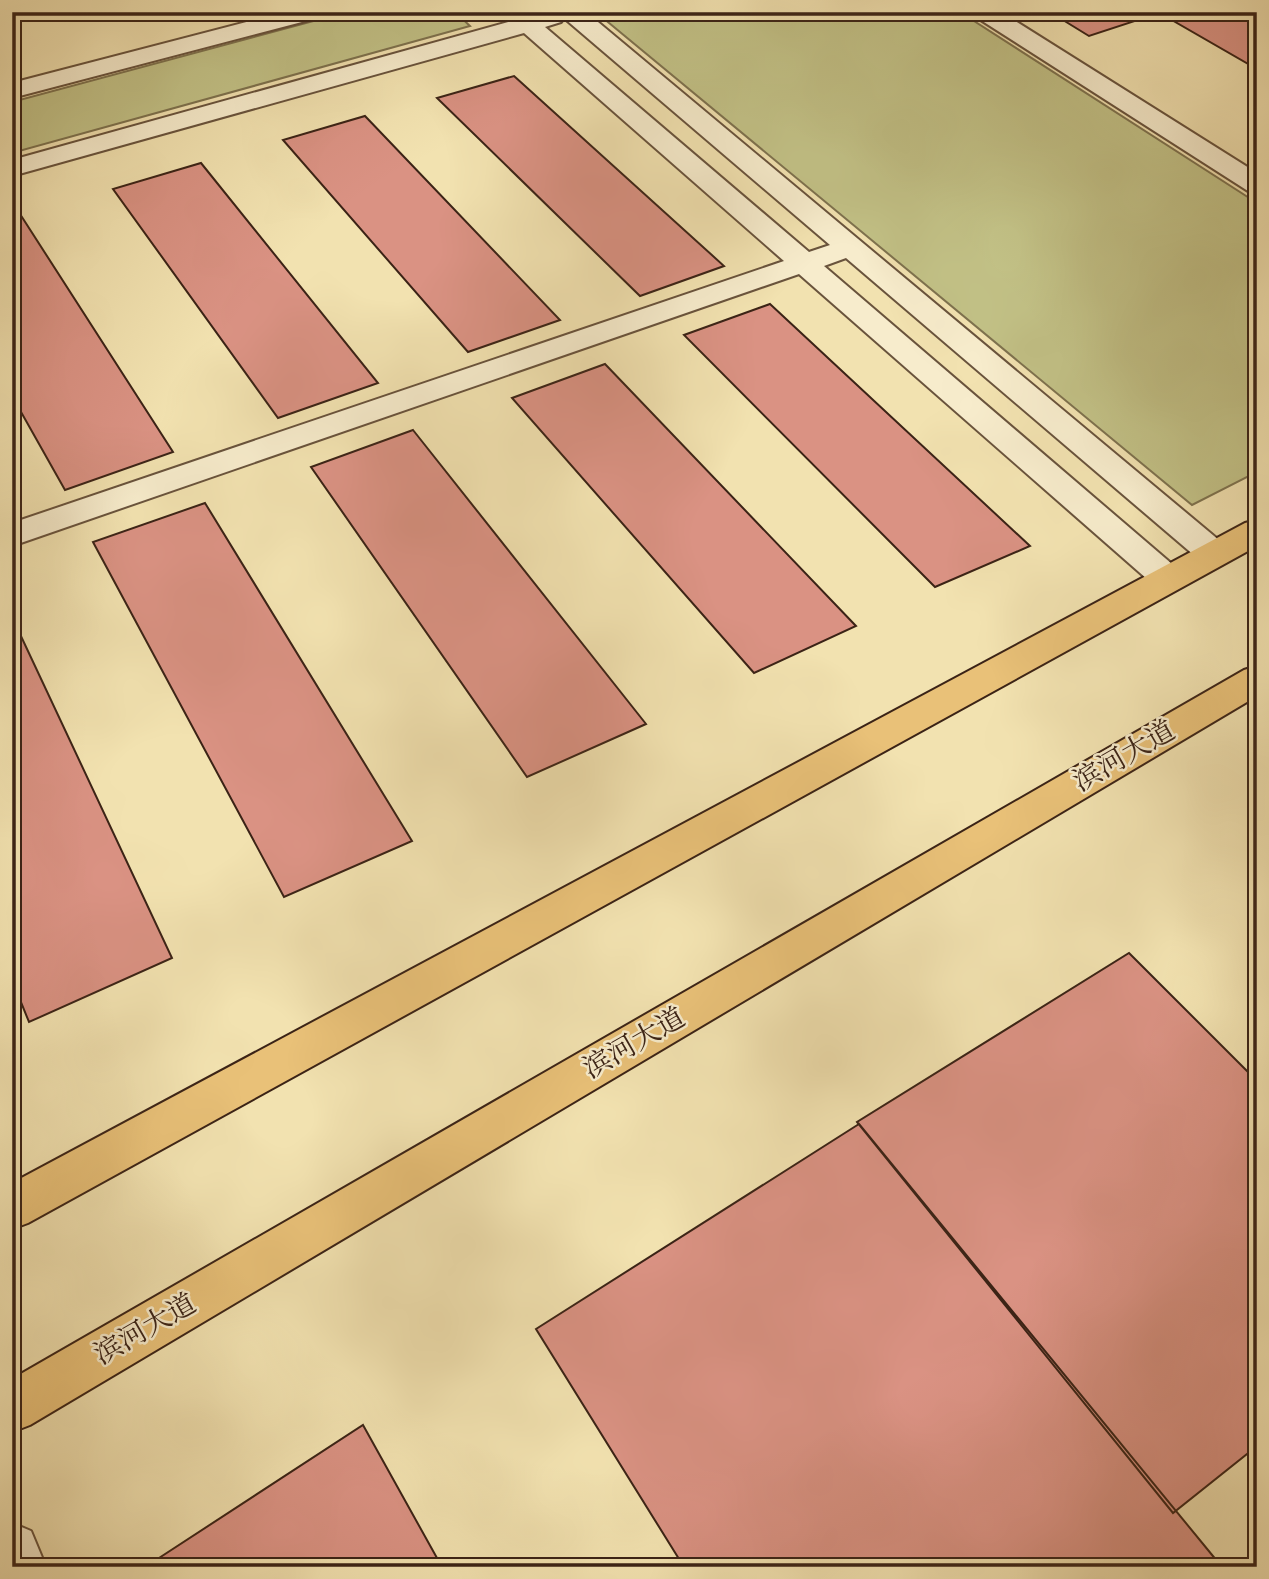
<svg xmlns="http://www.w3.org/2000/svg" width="1269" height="1579" font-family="Alegreya,'Noto Serif SC',serif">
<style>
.green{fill:#c2c186;stroke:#7e724e;stroke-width:2}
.building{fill:#da9283;stroke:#3b2316;stroke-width:2}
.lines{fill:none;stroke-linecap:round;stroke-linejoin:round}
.minor-casing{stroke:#69533c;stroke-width:4}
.major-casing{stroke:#3b2316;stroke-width:4}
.minor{fill:#f7eccc;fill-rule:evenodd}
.major{fill:#e9c178;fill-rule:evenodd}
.labels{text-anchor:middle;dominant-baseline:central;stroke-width:5;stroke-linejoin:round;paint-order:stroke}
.street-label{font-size:28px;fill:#3b2316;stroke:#f7eccc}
</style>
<rect width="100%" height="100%" fill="#f2e2b0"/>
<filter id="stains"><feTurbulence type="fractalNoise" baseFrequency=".00286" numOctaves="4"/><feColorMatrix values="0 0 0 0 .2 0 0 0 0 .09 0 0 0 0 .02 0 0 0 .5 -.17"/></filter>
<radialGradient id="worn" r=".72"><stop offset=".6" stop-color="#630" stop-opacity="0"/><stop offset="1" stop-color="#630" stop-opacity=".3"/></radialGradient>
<path class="green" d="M347,12h108l15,14 -458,127v-51z
M960,12l297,191v269l-65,33 -595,-492z"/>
<path class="building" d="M1050,12h91l-4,1 7,5 -55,18z
M1158,12h85l14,8v49z
M514,76l210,190 -84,30 -203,-198z
M365,116l195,204 -92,32 -185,-212z
M201,163l177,220 -100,35 -165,-229z
M20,214l153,238 -108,38 -53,-94v-180z
M770,304l260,242 -95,41 -251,-252z
M605,364l251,262 -102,47 -242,-275z
M413,430l233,294 -119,53 -216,-310z
M205,503l207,338 -128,56 -191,-355z
M12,617l160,341 -143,64 -17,-42z
M1129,953l128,128v365l-84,67 -316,-391z
M859,1124l358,437 -7,6h-526l-148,-238z
M363,1425l79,142h-278l-5,-9z"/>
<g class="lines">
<g class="minor-casing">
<path id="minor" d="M285,12h40l-4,5 -309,81v-15z
M544,12h42l640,534 5,8 -5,8 -12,4 -12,-4 -356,-304 -22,8 355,304 5,8 -5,8 -12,4 -12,-4 -356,-312 -787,272v-23l772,-262 -260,-228 -512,143v-16zM564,18l266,227 -21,7 -264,-225 16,-5z
M972,12h29l256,161v20l-9,-2 -272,-174z
M12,1523l19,8 15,36h-34z"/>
</g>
<g class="major-casing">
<path id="major" d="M1257,520v26l-1229,677 -16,6v-46l1233,-660z
M1257,666v30l-1227,729 -18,7v-53l1232,-709z"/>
</g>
<use href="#minor" class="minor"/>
<use href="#major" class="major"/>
</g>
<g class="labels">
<g class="street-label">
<text transform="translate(1124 756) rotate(-30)">滨河大道</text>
<text transform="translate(634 1043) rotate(-30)">滨河大道</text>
<text transform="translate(145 1329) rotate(-30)">滨河大道</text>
</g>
</g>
<rect width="1269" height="1579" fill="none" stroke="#f2e2b0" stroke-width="42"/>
<rect x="14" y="14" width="1241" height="1551" fill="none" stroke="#3b2316" stroke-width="3.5"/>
<rect x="21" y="21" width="1227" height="1537" fill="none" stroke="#3b2316" stroke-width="2"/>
<rect width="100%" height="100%" filter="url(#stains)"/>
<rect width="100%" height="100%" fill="url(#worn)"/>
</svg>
